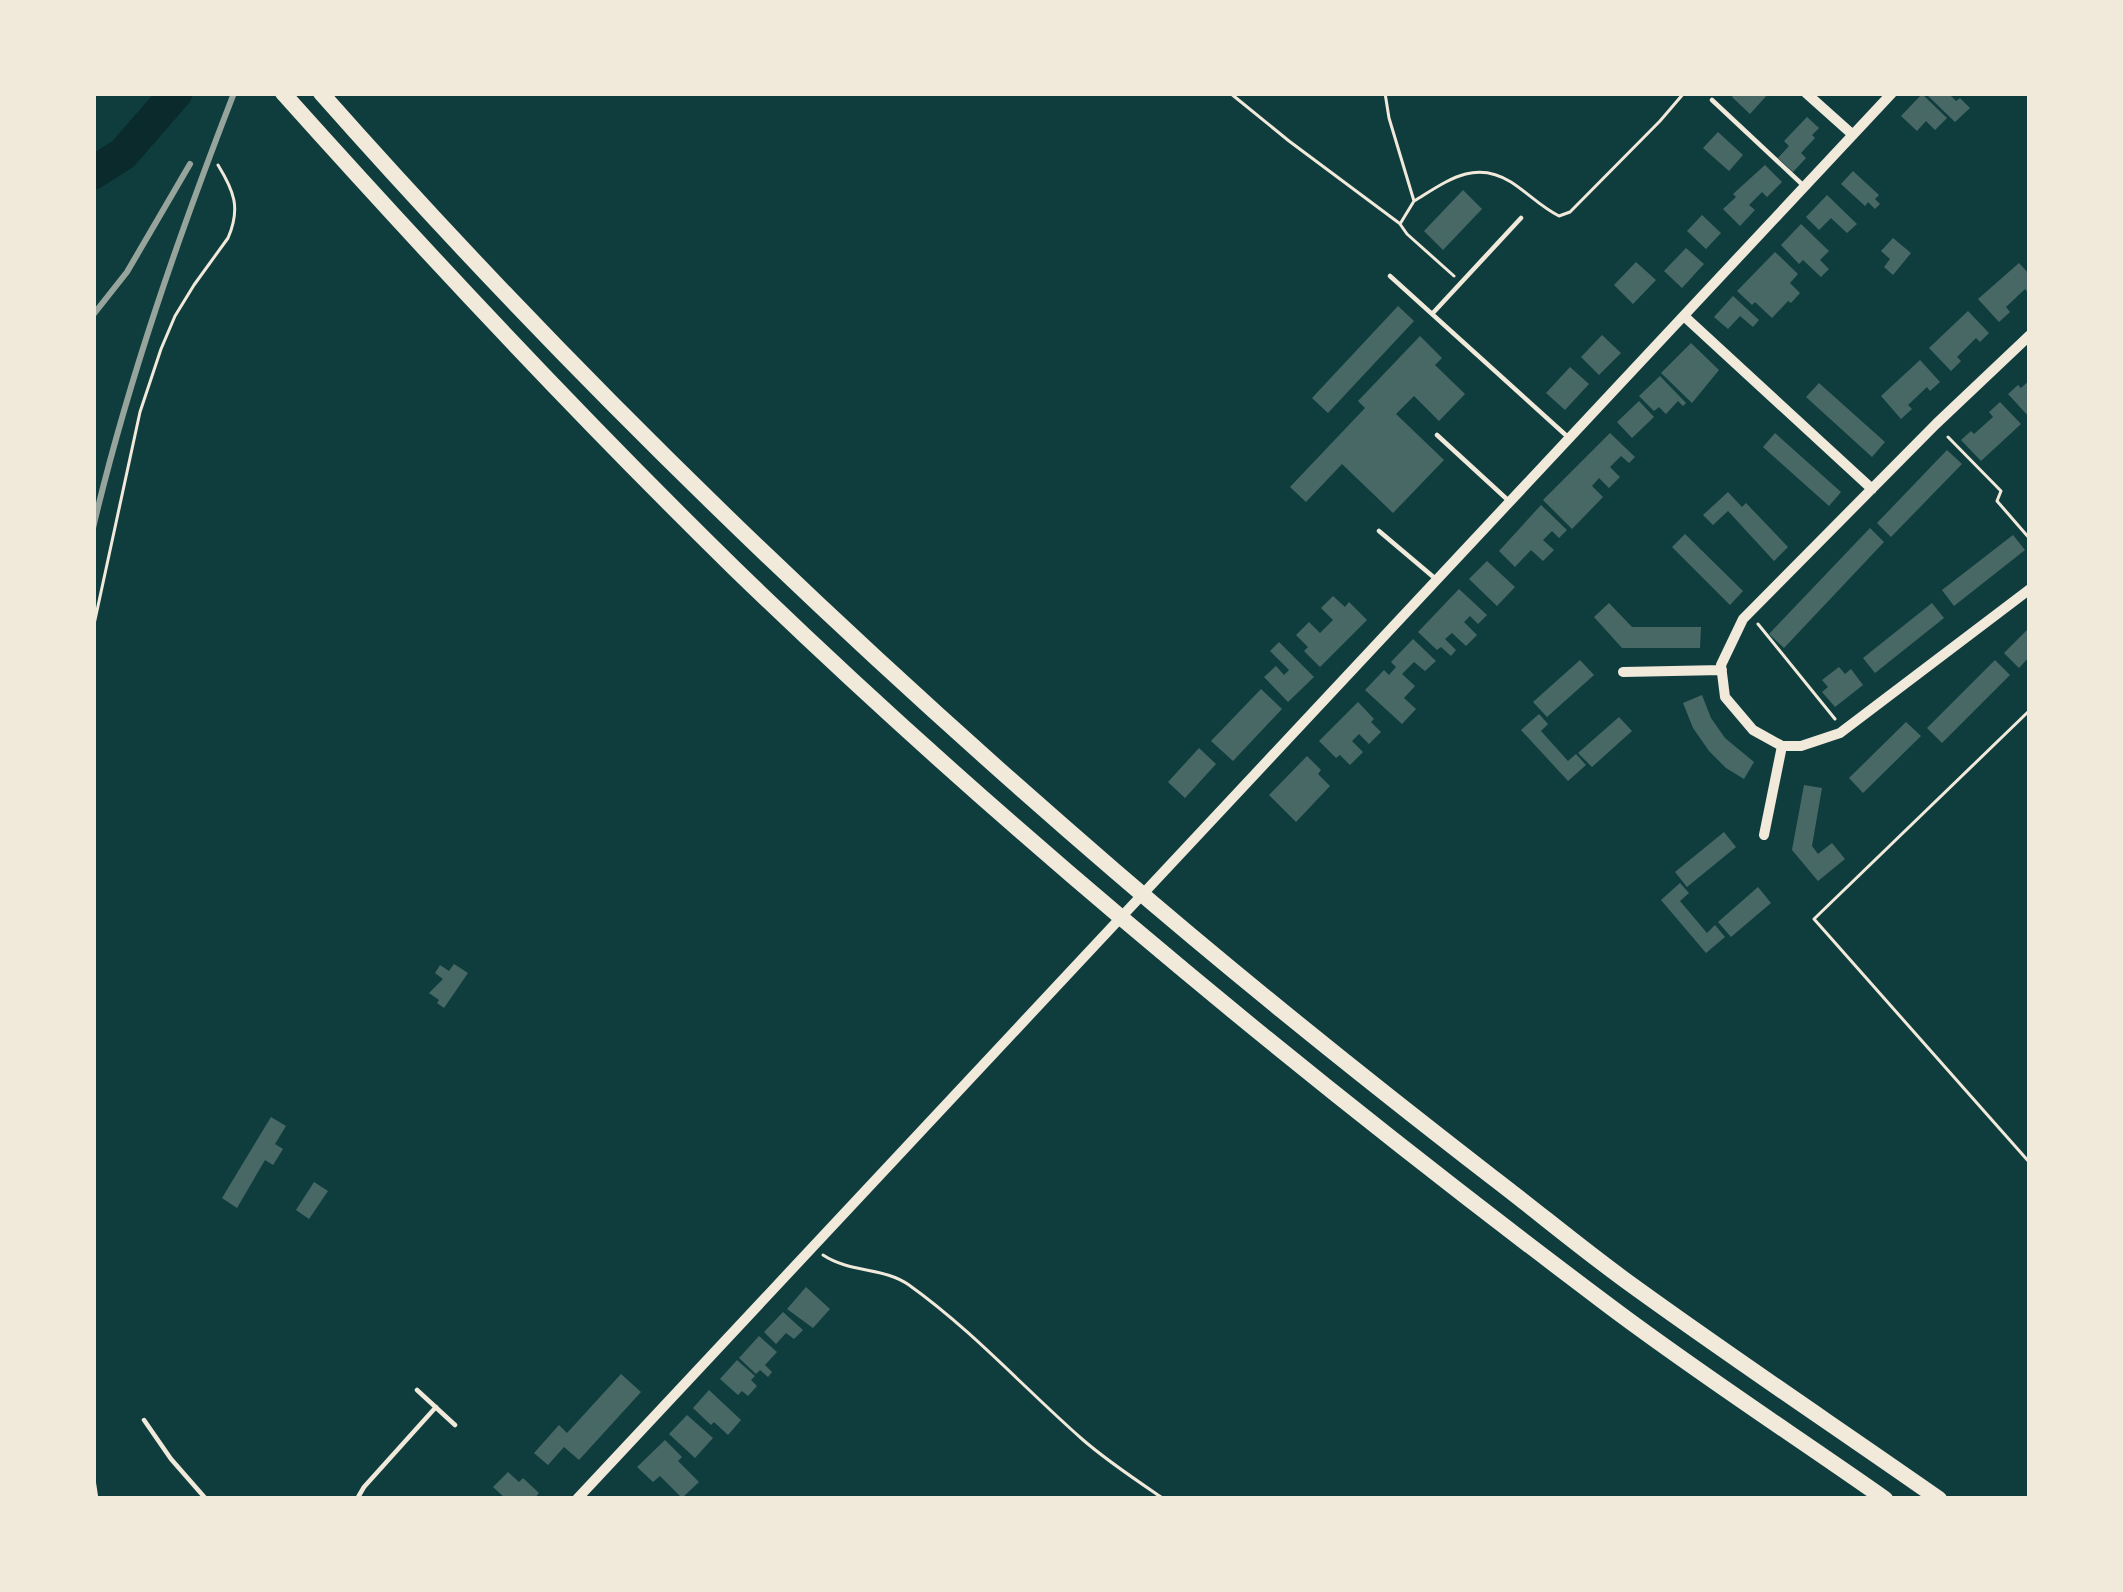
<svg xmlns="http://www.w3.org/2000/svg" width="2123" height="1592" font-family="'Noto Sans',sans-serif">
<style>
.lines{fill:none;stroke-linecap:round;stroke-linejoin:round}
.river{stroke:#0a2a2b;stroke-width:33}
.building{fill:#486865}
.path{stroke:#f1e9da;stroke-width:3}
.service{stroke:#f1e9da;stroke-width:4.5}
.minor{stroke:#f1e9da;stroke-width:10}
.trunk{stroke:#f1e9da;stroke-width:16}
.rail{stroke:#97a49c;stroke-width:6}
</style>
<rect width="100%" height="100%" fill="#0f3d3e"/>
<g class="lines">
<path class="river" d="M93,173l30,-19 53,-61"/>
</g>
<path class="building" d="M1736,93h33l-19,21 -18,-17z
M1925,93h23l8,8 4,-3 10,10 -15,14z
M1922,94l25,24 -12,12 -9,-9 -9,10 -16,-15z
M1807,117l12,11 -7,7 3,3 -14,15 5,5 -13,14 -15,-14 11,-12 -5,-5z
M1718,132l25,23 -14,16 -26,-23z
M1765,165l17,17 -15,15 -5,-5 -13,13 6,5 -15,16 -17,-17 13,-12 -3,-3z
M1853,171l26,24 -4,4 5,5 -5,5 -7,-7 -3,4 -24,-22z
M1463,190l19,19 -39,41 -19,-19z
M1827,195l30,29 -10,9 -16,-15 -12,12 -13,-13z
M1702,215l19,18 -15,16 -19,-18z
M1801,224l28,27 -9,9 9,9 -8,8 -18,-17 -4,4 -18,-19z
M1893,238l18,15 -18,22 -9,-8 6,-8 -9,-8z
M1686,248l18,16 -22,24 -18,-17z
M1775,252l23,22 -8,9 10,10 -9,10 -3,-2 -16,17 -17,-16 -3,3 -15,-14z
M1636,262l20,18 -23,24 -19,-19z
M2019,263l11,12v20l-5,-6 -19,18 4,5 -11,10 -21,-23z
M1733,296l26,24 -6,7 -13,-11 -12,13 -14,-12z
M1398,306l16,15 -86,92 -16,-15z
M1968,311l21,22 -9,9 -4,-4 -19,19 4,4 -10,10 -22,-23z
M1602,335l19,18 -22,22 -18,-18z
M1420,336l22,22 -7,7 30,29 -26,27 -25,-25 -18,18 48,46 -51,53 -51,-49 -36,38 -16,-15 75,-79 -7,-7z
M1691,343l28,27 -27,33 -31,-30z
M1920,360l20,22 -10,9 -3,-4 -19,18 4,4 -11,10 -20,-23z
M1570,367l19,17 -24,26 -19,-17z
M1660,376l26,27 -3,3 -5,-5 -12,13 -7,-7 -5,4 -15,-15z
M2030,380v38l-22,-24 10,-9 3,3z
M1819,383l66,59 -13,15 -66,-60z
M1639,401l15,16 -22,21 -15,-16z
M2000,402l21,22 -40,37 -20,-21 10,-9 3,3 19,-17 -4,-5z
M1610,433l25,24 -6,6 -8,-7 -11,11 10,10 -11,11 -10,-10 -7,8 11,11 -31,32 -29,-29z
M1775,433l66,59 -12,14 -66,-59z
M1947,450l15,14 -71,73 -14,-14z
M1728,492l14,15 4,-4 42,44 -14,14 -46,-50 -15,14 -10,-10z
M1541,505l26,25 -8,8 -7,-7 -9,9 11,10 -11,11 -12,-11 -16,17 -16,-16z
M1870,528l14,14 -100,106 -15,-14z
M1685,534l58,57 -13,14 -58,-58z
M2013,535l12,15 -71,56 -12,-16z
M1487,561l28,26 -18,19 -28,-27z
M1459,589l28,26 -9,9 -8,-8 -6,6 13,13 -11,11 -14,-13 -7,6 11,11 -5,6 -10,-9 -4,3 -19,-18z
M1333,596l12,11 4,-5 18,18 -47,47 -16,-16 4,-4 -12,-12 13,-13 11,11 13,-13 -12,-12z
M1609,603l23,24h69l-1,21h-78l-28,-31z
M1932,603l12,15 -69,55 -12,-15z
M2030,627v29l-11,12 -15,-15z
M1413,639l23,22 -11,10 -11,-9 -12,12 13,12 -11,12 12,11 -14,15 -37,-34 19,-20 5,5 7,-8 -5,-5z
M1279,642l35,35 -26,25 -24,-25 12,-11 8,9 5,-5 -19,-19z
M1580,660l14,15 -47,42 -14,-15z
M1995,660l15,15 -68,68 -15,-15z
M1839,667l6,7 6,-5 12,16 -28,22 -13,-15 6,-5 -6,-7z
M1261,689l21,20 -49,52 -22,-20z
M1702,695l9,23 14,20 29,24 -10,17 -18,-11 -17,-17 -16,-23 -10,-25z
M1358,702l16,17 -3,3 10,10 -12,12 -10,-10 -7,7 11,11 -13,13 -10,-10 -4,3 -17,-17z
M1539,714l9,10 -7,7 27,30 8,-7 10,11 -18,16 -47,-51z
M1619,717l13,14 -40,36 -14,-14z
M1906,722l15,14 -58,57 -14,-15z
M1199,748l17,16 -31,34 -17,-16z
M1307,756l14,14 -3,4 12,12 -34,36 -27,-27z
M1804,785l18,3 -10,58 6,8 14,-11 13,16 -27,22 -26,-31z
M1724,832l12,15 -49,40 -12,-15z
M1680,883l9,10 -9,8 27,32 8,-8 10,12 -19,16 -45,-53z
M1758,887l13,16 -40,34 -13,-15z
M454,964l14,9 -24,35 -7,-5 2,-3 -10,-7 14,-14 -8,-6 5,-8 9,6z
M271,1117l15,9 -11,18 8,5 -10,16 -8,-5 -28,48 -15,-10z
M314,1182l14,9 -19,28 -13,-9z
M806,1287l24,22 -17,19 -26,-19z
M783,1312l20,18 -9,9 -8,-6 -10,11 -12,-12z
M759,1336l18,16 -12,13 7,7 -4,5 -8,-7 -4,4 -17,-16z
M737,1360l18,16 -4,4 6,6 -9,10 -6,-5 -4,4 -18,-16z
M621,1374l20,18 -62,68 -15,-13 -16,18 -14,-12 25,-28 8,8z
M709,1390l32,30 -13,15 -14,-13 -3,3 -18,-17z
M687,1415l26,23 -18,20 -26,-24z
M665,1440l17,17 -4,4 21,21 -17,16 -22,-22 -7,6 -16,-15z
M508,1472l11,10 4,-4 16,15 -5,6h-28l-13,-12z"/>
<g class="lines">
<path class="path" d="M1230,93l59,48 110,82
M1385,93l4,25 25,83 -14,23 7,10 47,42
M1414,201c33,-20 60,-42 97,-19 17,11 30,25 48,34l11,-4 90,-91 24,-28
M1948,437l53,54 -4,10 33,38
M1758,624l77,95
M93,629l47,-217 21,-63 14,-33 19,-31 34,-47c13,-30 6,-47 -10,-73
M2030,710l-216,209 216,244
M823,1255c27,18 61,12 86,30 63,45 115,103 173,154 25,22 54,41 82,60
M93,1473l4,26"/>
<path class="service" d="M1712,100l93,87
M1390,276l179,162
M1432,314l89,-96
M1437,435l73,67
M1379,531l58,49
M417,1390l38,35
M144,1420l27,39 35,40
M357,1499l7,-12 72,-80"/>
<path class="minor" d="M1806,93l47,42
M1684,316l188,173
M2030,335l-94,89 -193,195 -22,46 4,32 28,33 29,16h19l39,-13 190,-144
M1623,672l99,-2
M1764,835l18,-89
M577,1499l1315,-1406"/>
<path class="trunk" d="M283,93c146,163 295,322 451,475 272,264 567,506 870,734 91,69 187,131 281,197
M321,93c246,278 513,536 794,778 123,106 249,207 377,306 46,35 90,72 137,106 102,74 207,144 310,216"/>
<path class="rail" d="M93,315l34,-43 63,-108
M93,528c35,-148 86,-293 141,-435"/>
</g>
<rect width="2123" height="1592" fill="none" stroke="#f1e9da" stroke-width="192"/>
</svg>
